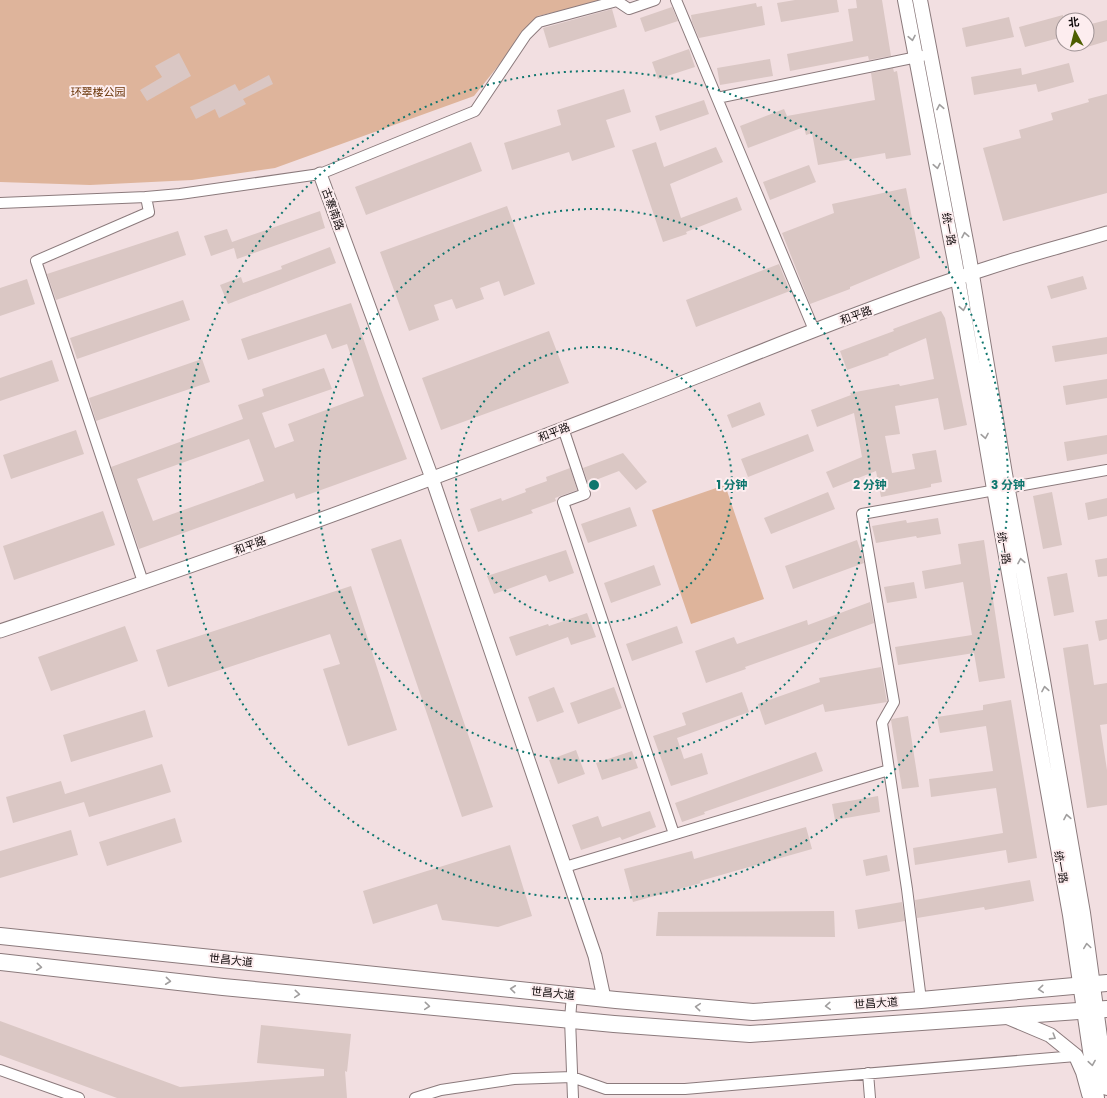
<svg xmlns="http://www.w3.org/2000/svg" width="1107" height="1098" font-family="Poppins,'Noto Sans SC',sans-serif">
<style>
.green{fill:#deb49b}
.building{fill:#dac7c4;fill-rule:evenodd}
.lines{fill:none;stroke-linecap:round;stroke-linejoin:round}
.minor-casing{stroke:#8b7a7c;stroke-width:12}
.tertiary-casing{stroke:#8b7a7c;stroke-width:15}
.secondary-casing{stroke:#8b7a7c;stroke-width:16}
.primary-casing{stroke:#8b7a7c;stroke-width:18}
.minor{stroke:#fff;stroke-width:10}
.tertiary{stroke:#fff;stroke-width:13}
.secondary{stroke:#fff;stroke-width:14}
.primary{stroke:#fff;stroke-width:16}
.oneway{stroke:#a09e9e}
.ring{fill:none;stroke:#0f766e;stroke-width:2;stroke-dasharray:2 4}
.labels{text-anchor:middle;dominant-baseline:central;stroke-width:4;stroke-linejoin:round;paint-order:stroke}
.park-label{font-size:11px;fill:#693407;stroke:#fdedef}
.street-label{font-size:11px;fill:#120c0d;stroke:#fdedef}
.centre{fill:#0f766e;stroke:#fdedef;stroke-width:2}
.ring-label{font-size:12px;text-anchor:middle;font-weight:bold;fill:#0f766e;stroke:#fdedef;stroke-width:4;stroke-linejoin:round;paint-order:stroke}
</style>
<rect width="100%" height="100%" fill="#f2dfe1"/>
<path class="green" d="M0,0h606l-68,16 -64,80 -199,72 -83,12 -102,5 -90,-3z
M725,485l39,114 -73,25 -39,-114z"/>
<path class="building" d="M795,0h42l2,12 -58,10 -4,-19z
M856,0h26l9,56 -22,4 -1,-4 -78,15 -3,-17 66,-13 -5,-32 9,-1z
M756,3l1,4 5,-1 3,19 -66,13 -7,-16 -1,-7z
M672,7l6,14 -33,11 -5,-14z
M612,9l5,18 -68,21 -6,-20z
M1063,15v22l-38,10 -6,-20z
M1009,17l5,20 -48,10 -4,-19z
M1107,20v21l-20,6v-22z
M689,49l6,18 -37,12 -6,-17z
M179,53l12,23 -44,25 -7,-11 22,-13 -7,-11z
M770,59l3,17 -53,9 -3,-17z
M1069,63l5,19 -36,10 -2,-8 -62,11 -3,-18 50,-9 1,7z
M893,68l1,4 3,-1 14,84 -25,4 -1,-6 -67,12 -6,-32 -6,2 -2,-8 -56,21 -8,-22 44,-17 3,7 88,-16 -4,-27z
M269,75l4,9 -30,15 3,5 -27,14 -4,-9 -19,10 -6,-12 45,-23 4,7z
M624,89l7,23 -25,8 9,27 -43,14 -3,-9 -57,18 -8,-27 57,-18 -4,-15z
M1107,94v99l-104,28 -20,-73 38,-10 -2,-8 34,-10 -2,-7 38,-11 -1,-3z
M704,100l5,14 -49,17 -5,-15z
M471,142l11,29 -116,44 -11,-28z
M656,142l8,25 52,-20 7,15 -53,22 11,34 56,-21 5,13 -56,22 1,2 -24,8 -31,-92z
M809,165l7,17 -46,18 -7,-18z
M906,188l14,70 -70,29v2l-40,15 -28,-71 52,-20 -2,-9z
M507,206l28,78 -31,12 -5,-15 -19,7 4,11 -28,10 -4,-10 -18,6 5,15 -30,11 -29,-79z
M320,211l5,17 -88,31 -3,-11 -23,8 -7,-20 23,-7 5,13z
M178,231l8,24 -130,45 -9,-26z
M330,247l6,16 -108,41 -8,-19 21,-8 2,6 39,-14 -1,-3z
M779,264l11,27 -94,36 -10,-27z
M1083,276l4,13 -36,10 -4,-13z
M27,279l8,25 -35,12v-28z
M183,300l7,20 -113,39 -7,-21z
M351,303l30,87 26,69 -111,40 -2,-6 -155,56 -28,-82 132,-48 -5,-14 26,-9 -2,-7 62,-21 8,21 -70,24 13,35 19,-7 -6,-17 76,-28 -17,-52 -15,5 -6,-15 -78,26 -7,-21zM249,439l15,42 -111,40 -16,-42z
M941,311l4,7 22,107 -23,5 -6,-32 -43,8 5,28 -15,2 7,37 23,-4 -3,-15 24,-4 6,32 -11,2v3l-50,10 -5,-26 -43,17 -7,-16 36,-15 -8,-44 -37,14 -6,-17 40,-15 -1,-2 49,-9 1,2 34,-7 -8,-41 -38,16 1,1 -42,15 -7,-19 54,-20 -1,-2z
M549,331l20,52 -128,47 -19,-52z
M1107,337v17l-52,8 -3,-16z
M202,359l8,23 -114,39 -7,-23z
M52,360l7,21 -59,20v-23z
M1107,379v19l-41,7 -3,-19z
M760,402l5,13 -33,13 -5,-13z
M76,430l8,24 -73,25 -8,-24z
M808,434l6,17 -66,26 -7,-18z
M1107,435v19l-40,7 -3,-19z
M623,453l24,29 -11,8 -17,-19 -31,12 -5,-15z
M570,468l7,22 -22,8 1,3 -25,9 2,3 -55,19 -8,-23 31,-11 1,3 24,-9 -1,-3 22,-8 -1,-4z
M828,492l7,17 -64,25 -7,-16z
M1052,492l10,53 -19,4 -10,-53z
M1107,498v18l-19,4 -3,-17z
M630,507l7,19 -49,17 -7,-19z
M103,511l12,34 -101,35 -11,-34z
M938,518l3,16 -24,4 -1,-2 -40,7 -4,-17 34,-6 1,3z
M401,539l92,268 -31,10 -91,-268z
M857,540l5,15 2,8 -71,26 -8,-23z
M984,540l21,138 -26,4 -5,-29 -76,12 -3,-18 77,-12 -9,-53 -38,7 -3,-18 39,-7 -3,-20z
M566,550l8,23 -25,9 -3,-7 -52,19 -7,-18z
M1107,558v18l-9,1 -3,-17z
M654,565l7,20 -50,18 -7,-20z
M1067,573l7,39 -20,4 -7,-39z
M914,582l3,16 -30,5 -3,-16z
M351,586l46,144 -49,16 -25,-77 17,-5 -10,-30 -162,53 -12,-37z
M870,602l4,21 -49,18 -1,-2 -79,28 1,2 -40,14 -11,-32 39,-14 3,7 70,-24 1,5z
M587,613l9,24 -25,8 -3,-8 -52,19 -7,-19 39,-13 1,2z
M1107,619v20l-8,2 -4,-20z
M125,626l13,35 -87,30 -13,-34z
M677,626l6,17 -51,18 -6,-17z
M1088,644l6,41 13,-2v41l-7,1 7,45v35l-20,3 -24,-160z
M881,667l6,35 -62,10 -2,-8 -58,21 -7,-21 62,-22 -1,-4z
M554,687l10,25 -27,10 -9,-25z
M614,687l8,21 -44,16 -8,-21z
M742,692l7,20 -72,26 7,21 18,-6 6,21 -37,12 -18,-50 33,-11 -4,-12z
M1011,700l26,158 -29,5 -2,-13 -91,15 -2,-17 90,-15 -7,-45 -65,9 -2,-18 64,-8 -7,-45 -46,7 -3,-16 46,-7v-5z
M145,710l8,27 -82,25 -8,-27z
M908,716l11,71 -17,2 -11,-69 1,-1z
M576,750l9,24 -27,10 -9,-24z
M632,751l6,17 -36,12 -6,-17z
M816,752l7,19 -119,41 1,2 -23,8 -7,-19z
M162,764l9,28 -82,25 -5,-15 -71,21 -7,-26 55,-16 4,13z
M878,796l2,16 -45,8 -3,-16z
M650,811l6,16 -34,13 -2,-3 -39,13 -9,-25 26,-9 4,11z
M175,818l7,24 -75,24 -8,-24z
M806,827l6,22 -112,32 1,2 -68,19 -9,-33 68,-18 2,8z
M71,830l7,25 -78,23v-27z
M510,845l22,71 -34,11 -56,-7 -5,-16 -64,20 -10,-33z
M887,855l3,16 -24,5 -3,-16z
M1030,880l4,21 -49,9 -1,-3 -67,11 -2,-18z
M902,902l3,19 -47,8 -3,-19z
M834,911l1,26 -179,-1 2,-24z
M0,1021l180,66 144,-11v-7l-67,-6 4,-38 90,9 -4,38 -2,-1 2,27h-230l-117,-43z"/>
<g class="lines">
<g class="minor-casing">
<path id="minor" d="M676,0l138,330
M717,98l205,-42
M0,203l146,-6 34,-3 140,-20 155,-63 51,-76 13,-13 78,-21 12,8 26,-9
M563,428l22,66 -22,8 111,332
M143,582l-107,-321 113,-49 -3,-15
M565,867l324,-97
M572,995l-2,24 3,79
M921,1000l-14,-111 -25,-166 12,-21 -32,-188 245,-44
M0,1070l79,28
M868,1073l2,25
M415,1098l26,-8 73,-11 58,-2 34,12h79l391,-33"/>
</g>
<g class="tertiary-casing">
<path id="tertiary" d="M320,174l112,304 163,478 9,42
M0,631c208,-69 413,-144 617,-223 123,-47 245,-100 371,-140 39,-13 79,-23 119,-35"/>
</g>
<g class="secondary-casing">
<path id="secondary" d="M905,0l50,262 39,227 76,426 27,183
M920,0l49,257 36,217 37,201 41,238 24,175
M1005,1016l45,19 26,21 7,16 6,22"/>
</g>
<g class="primary-casing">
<path id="primary" d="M0,936l616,64 137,12 168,-12 186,-17
M0,962l223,25 391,37 136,10 357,-25"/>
</g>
<use href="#minor" class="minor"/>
<use href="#tertiary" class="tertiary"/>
<use href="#secondary" class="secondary"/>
<use href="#primary" class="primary"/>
</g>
<defs><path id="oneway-chevron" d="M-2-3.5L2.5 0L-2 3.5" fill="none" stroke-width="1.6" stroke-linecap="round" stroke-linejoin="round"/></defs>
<g class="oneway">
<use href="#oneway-chevron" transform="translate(912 38) rotate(79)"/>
<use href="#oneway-chevron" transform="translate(940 107) rotate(-101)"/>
<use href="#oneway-chevron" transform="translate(937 166) rotate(79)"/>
<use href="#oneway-chevron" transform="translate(965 235) rotate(-101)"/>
<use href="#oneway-chevron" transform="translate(963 308) rotate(80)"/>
<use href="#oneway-chevron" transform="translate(985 436) rotate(80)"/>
<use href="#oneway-chevron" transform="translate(1021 561) rotate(-100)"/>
<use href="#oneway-chevron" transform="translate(1045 689) rotate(-100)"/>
<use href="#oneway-chevron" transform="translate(1067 817) rotate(-100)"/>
<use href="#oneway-chevron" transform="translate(1087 946) rotate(-98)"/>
<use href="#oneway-chevron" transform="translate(39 967) rotate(6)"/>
<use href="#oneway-chevron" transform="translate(168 981) rotate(6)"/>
<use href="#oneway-chevron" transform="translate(513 989) rotate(-174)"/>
<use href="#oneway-chevron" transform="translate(1041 989) rotate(175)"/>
<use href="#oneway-chevron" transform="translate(297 994) rotate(5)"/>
<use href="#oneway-chevron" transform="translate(427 1006) rotate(5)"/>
<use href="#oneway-chevron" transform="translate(828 1006) rotate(176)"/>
<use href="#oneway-chevron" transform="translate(698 1007) rotate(-175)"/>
<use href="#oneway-chevron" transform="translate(1053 1037) rotate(32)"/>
<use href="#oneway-chevron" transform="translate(1092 1063) rotate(81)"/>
</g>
<g class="ring">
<circle cx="594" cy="485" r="138"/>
<circle cx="594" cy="485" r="276"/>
<circle cx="594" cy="485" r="414"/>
</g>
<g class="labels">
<g class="park-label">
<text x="98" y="92">环翠楼公园</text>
</g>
<g class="street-label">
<text transform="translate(333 209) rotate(70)">古寨南路</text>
<text transform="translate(949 229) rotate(79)">统一路</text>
<text transform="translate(856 315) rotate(-20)">和平路</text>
<text transform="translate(554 432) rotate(-21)">和平路</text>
<text transform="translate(250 545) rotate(-20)">和平路</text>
<text transform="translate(1004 548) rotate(80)">统一路</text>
<text transform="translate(1061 867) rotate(80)">统一路</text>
<text transform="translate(231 960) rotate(6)">世昌大道</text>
<text transform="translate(553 993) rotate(6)">世昌大道</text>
<text transform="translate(876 1003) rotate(-4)">世昌大道</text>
</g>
</g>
<circle cx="594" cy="485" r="6" class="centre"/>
<g class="ring-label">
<text x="732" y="489">1 分钟</text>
<text x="870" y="489">2 分钟</text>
<text x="1008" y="489">3 分钟</text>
</g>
<g transform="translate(1075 32) rotate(353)"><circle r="19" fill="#fdedef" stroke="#9f9395"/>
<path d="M0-3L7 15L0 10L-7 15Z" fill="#4d5e01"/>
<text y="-6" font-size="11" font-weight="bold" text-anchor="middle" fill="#120c0d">北</text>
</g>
</svg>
